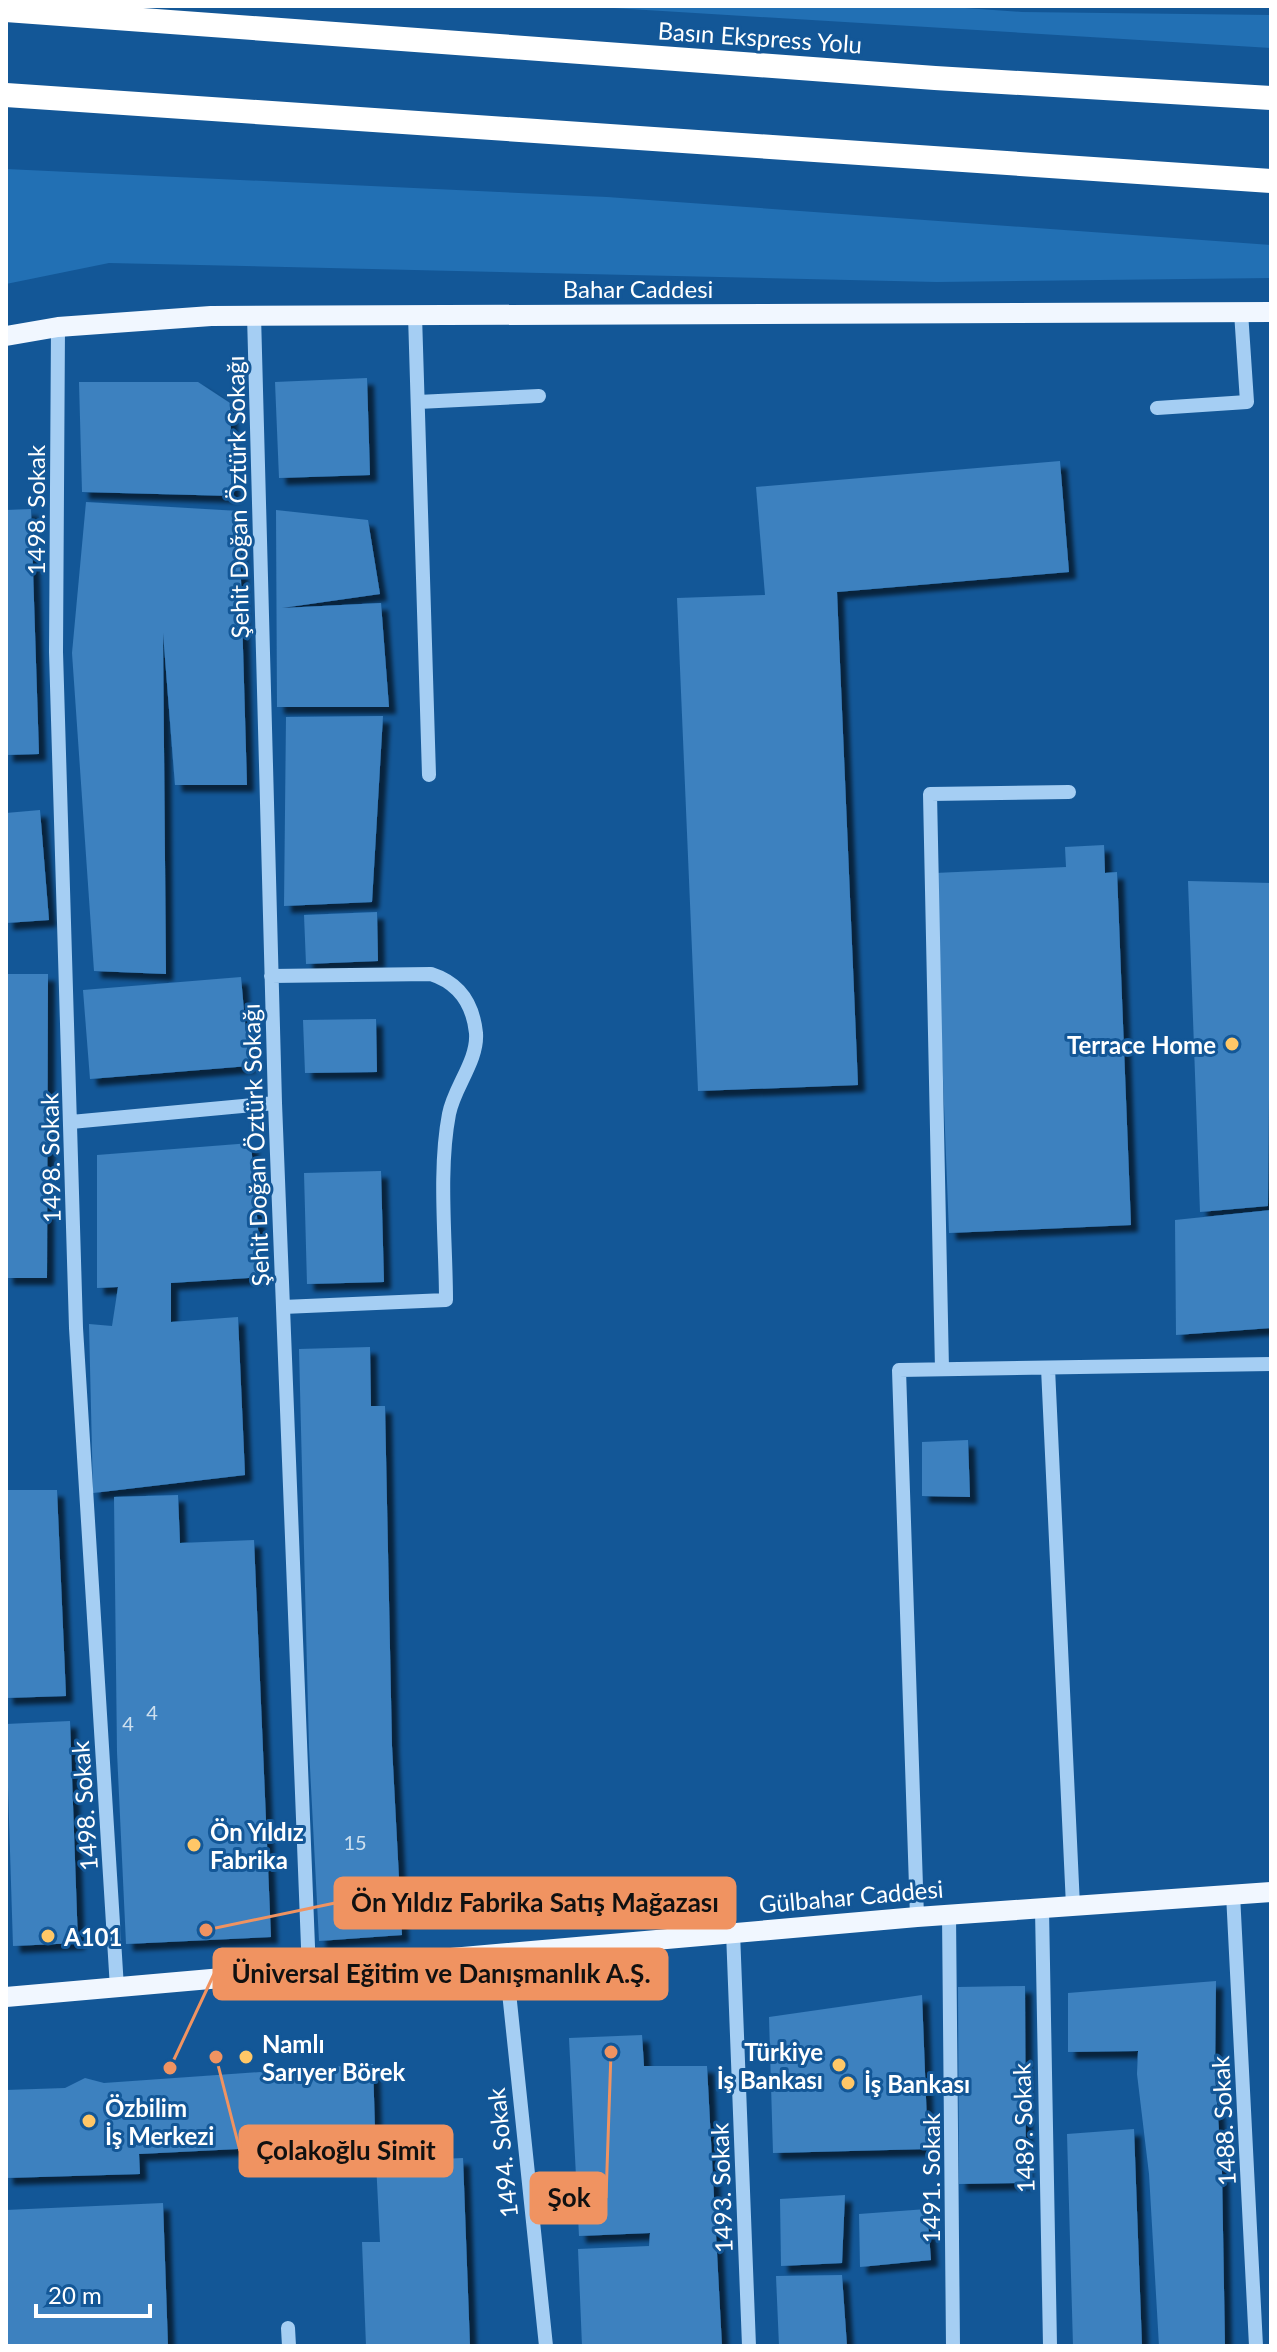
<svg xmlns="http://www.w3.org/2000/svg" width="1277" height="2352" font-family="Lato,sans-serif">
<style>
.green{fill:#2270b4}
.building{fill:#3d81bf;filter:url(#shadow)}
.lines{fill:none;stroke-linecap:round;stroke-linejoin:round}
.minor{stroke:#a5cef3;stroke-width:14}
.major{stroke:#f1f7ff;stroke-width:20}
.highway{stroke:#fff;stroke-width:24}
.poi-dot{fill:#ffc767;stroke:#135797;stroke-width:3}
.labels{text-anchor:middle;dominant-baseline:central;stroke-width:6;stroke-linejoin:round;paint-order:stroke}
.number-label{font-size:20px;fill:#cee0ef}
.street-label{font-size:24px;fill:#fff;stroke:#135797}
.poi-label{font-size:24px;font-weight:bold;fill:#fff;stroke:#135797;text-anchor:start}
.leader{fill:none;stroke:#f09361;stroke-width:3}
.callout-dot{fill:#f09361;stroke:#135797;stroke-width:3}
.callout{fill:#f09361;stroke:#f09361;stroke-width:3}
.callout-label{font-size:26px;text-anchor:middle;font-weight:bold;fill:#111}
</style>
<defs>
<filter id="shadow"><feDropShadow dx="7" dy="7" stdDeviation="2" flood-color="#0009"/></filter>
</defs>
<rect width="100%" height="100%" fill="#135797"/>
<path class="green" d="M581,6h356l85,6 249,3v33z
M6,169l601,28 664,48v33l-334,4 -828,-19 -103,21z"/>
<path class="building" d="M367,378l3,97 -91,3 -4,-96z
M79,382h119l32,21 3,93 -151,-4z
M1060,461l9,111 -232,20 21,493 -160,6 -21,-493 88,-3 -9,-108z
M86,502l153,9 8,274h-72l-12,-152 3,341 -72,-3 -22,-318z
M31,509l8,245 -33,1v-245z
M276,510l92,10 12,74 -98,14 99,-5 8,104h-112z
M383,716l-11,186 -88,4 2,-189z
M40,810l9,110 -43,3v-110z
M1104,845l1,28 12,-1 14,353 -182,8 -14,-360 131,-6 -1,-20z
M1188,881l83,2 -3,323 -68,6z
M377,912l1,49 -72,3 -2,-49z
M6,974h42l-1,304h-41z
M241,977l8,89 -159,13 -7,-89z
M376,1019l1,53 -72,1 -2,-53z
M251,1143l11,134 -91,6v39l67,-5 7,158 -152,18 -4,-169 23,2 6,-39 -21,1v-133z
M381,1171l3,111 -77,2 -3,-111z
M1271,1210v118l-95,7 -1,-115z
M370,1347l1,59h14l7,340 10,189 -83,6 -10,-193 -10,-399z
M968,1440l2,57 -48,-1v-54z
M6,1490h51l9,206 -60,2z
M178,1495l2,48 74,-3 17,397 -145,7 -9,-192 -3,-255z
M70,1721l8,222 -65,3 -7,-222z
M1216,1981l-1,94 7,97 3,174h-66l-10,-172 -12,-100 1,-23 -70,1v-59z
M1025,1986l1,197 -67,1 -1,-197z
M922,1995l6,154 -155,4 -4,-136z
M642,2035l2,31h63l15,280h-140l-4,-97 71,-3 1,-13 -71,3 -10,-198z
M373,2064l3,98 -62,4v-19l-76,2 -99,5 1,20 -134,4v-88l59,-2 20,-10 19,5z
M1134,2129l8,217h-69l-6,-212z
M463,2158l7,188h-104l-4,-104h18l-4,-80z
M845,2195l-3,68 -61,3 -1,-67z
M163,2203l5,143h-162v-136z
M927,2209l4,51 -71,7 -1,-53z
M842,2275l5,71h-68l-3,-70z"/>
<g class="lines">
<path class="minor" d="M254,315l21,788 34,869
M415,315l14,460
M58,327l-2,325 20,676 41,660
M418,402l121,-6
M1157,408l90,-6 -6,-90
M271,976l160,-2c28,9 42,30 45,59 2,28 -22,54 -27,81 -11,57 -3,128 -3,186l-163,7
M71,1122l204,-19
M1048,1368l25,538
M942,1369l-12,-575 139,-2
M1233,1894l23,452
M1042,1909l8,437
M949,1914l4,432
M917,1917l-18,-547 372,-6
M733,1932l16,414
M505,1954l41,392
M288,2328l1,18"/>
<path class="major" d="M6,336l52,-9 153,-11 1060,-4
M6,1997l911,-80 354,-25"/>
<path class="highway" d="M6,10l929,68 336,20
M6,95l1265,86"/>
</g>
<g class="poi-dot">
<circle cx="1232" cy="1044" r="8"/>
<circle cx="194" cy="1845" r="8"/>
<circle cx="48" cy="1936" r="8"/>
<circle cx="246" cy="2057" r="8"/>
<circle cx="839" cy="2065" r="8"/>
<circle cx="848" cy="2083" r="8"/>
<circle cx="89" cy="2121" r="8"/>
</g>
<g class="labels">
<g class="number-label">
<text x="152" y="1712">4</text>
<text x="128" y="1723">4</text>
<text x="355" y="1842">15</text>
</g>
<g class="street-label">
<text transform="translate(760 37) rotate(4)">Basın Ekspress Yolu</text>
<text x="638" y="288">Bahar Caddesi</text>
<text transform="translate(237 497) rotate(-91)">Şehit Doğan Öztürk Sokağı</text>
<text transform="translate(35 510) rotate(-90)">1498. Sokak</text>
<text transform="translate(255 1145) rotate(-92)">Şehit Doğan Öztürk Sokağı</text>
<text transform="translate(50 1158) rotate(-91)">1498. Sokak</text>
<text transform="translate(84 1806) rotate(-94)">1498. Sokak</text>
<text transform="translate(851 1896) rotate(-5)">Gülbahar Caddesi</text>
<text transform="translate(1223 2121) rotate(-93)">1488. Sokak</text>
<text transform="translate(1023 2128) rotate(-92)">1489. Sokak</text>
<text transform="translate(502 2153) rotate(-96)">1494. Sokak</text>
<text transform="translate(930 2178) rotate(-90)">1491. Sokak</text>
<text transform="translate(721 2188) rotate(-92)">1493. Sokak</text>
</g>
<g class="poi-label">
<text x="1216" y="1044" text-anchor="end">Terrace Home</text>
<text x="210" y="1831">Ön Yıldız<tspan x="210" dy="28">Fabrika</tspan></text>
<text x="64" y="1936">A101</text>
<text x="262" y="2043">Namlı<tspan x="262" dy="28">Sarıyer Börek</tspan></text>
<text x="823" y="2051" text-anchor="end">Türkiye<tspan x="823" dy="28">İş Bankası</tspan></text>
<text x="864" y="2083">İş Bankası</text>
<text x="105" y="2107">Özbilim<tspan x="105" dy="28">İş Merkezi</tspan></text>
</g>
</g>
<path class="leader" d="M206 1930L335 1903M170 2068L214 1974M216 2057L240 2151M611 2052L606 2198"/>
<g class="callout-dot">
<circle cx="206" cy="1930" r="8"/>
<circle cx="170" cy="2068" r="8"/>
<circle cx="216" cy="2057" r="8"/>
<circle cx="611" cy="2052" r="8"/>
</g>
<g class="callout">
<rect x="335" y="1878" width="400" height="50" rx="8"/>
<rect x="214" y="1949" width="453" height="50" rx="8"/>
<rect x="240" y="2126" width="212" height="50" rx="8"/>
<rect x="531" y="2173" width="75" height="50" rx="8"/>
</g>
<g class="callout-label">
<text x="535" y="1912">Ön Yıldız Fabrika Satış Mağazası</text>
<text x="441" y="1983">Üniversal Eğitim ve Danışmanlık A.Ş.</text>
<text x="346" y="2160">Çolakoğlu Simit</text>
<text x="569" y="2207">Şok</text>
</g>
<rect width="1277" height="2352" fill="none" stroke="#ffffff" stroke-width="16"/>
<path d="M36 2304v12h114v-12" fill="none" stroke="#ffffff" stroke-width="4"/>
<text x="48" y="2304" font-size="24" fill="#ffffff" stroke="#135797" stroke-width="6" paint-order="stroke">20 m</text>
</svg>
